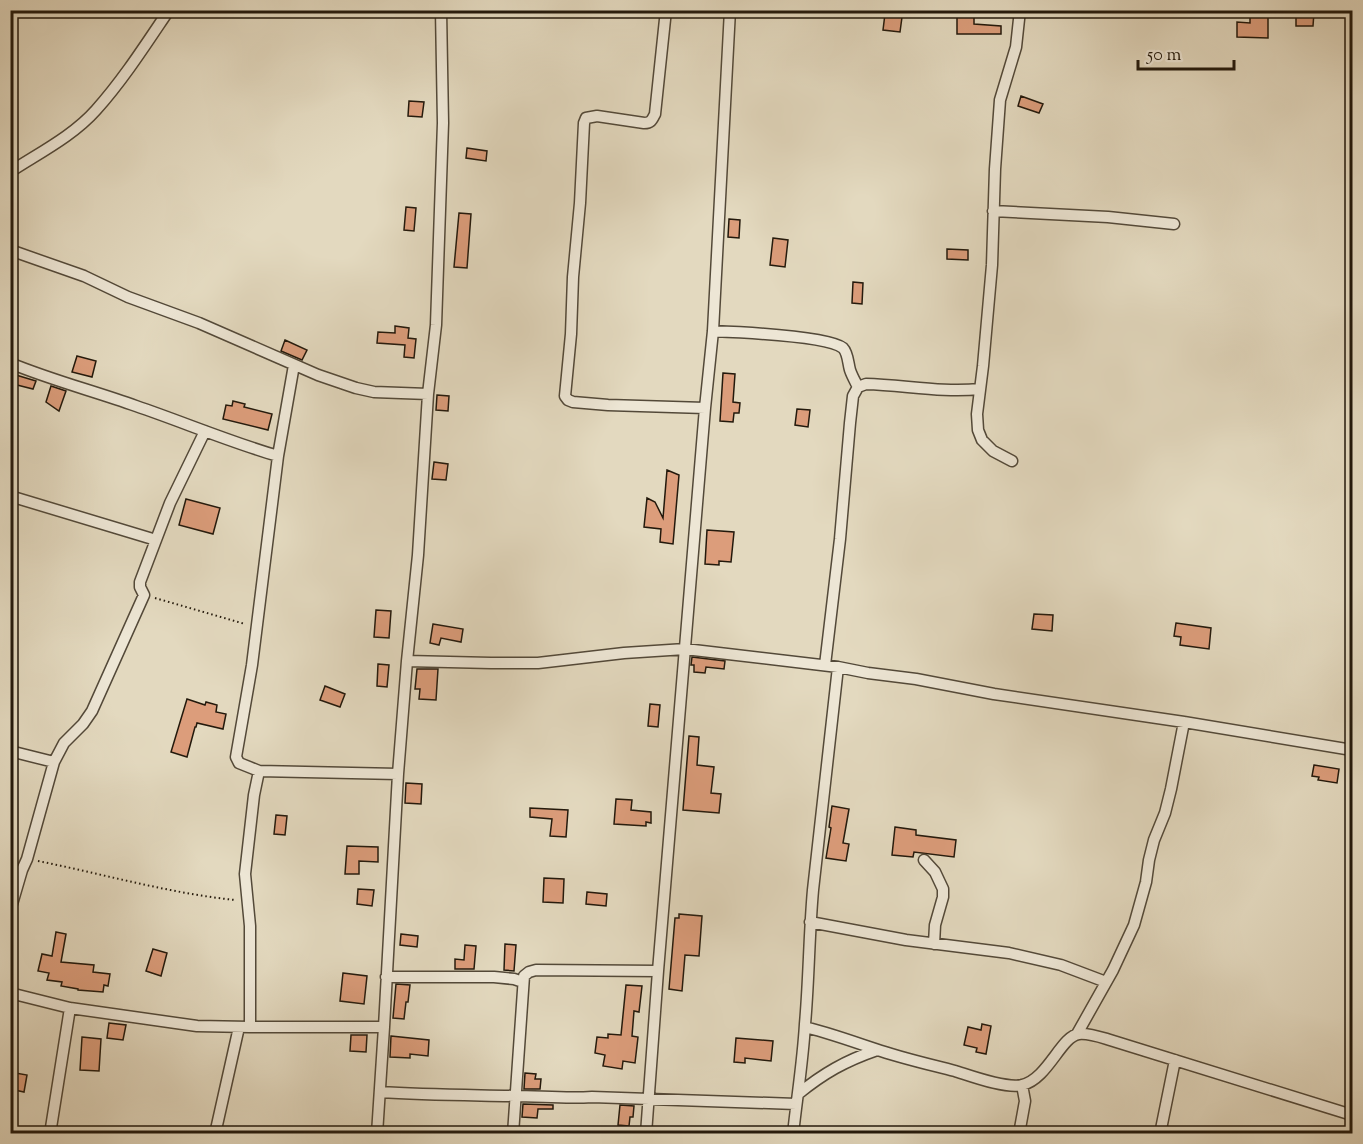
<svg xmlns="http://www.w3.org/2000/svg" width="1363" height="1144" font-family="'Sorts Mill Goudy',serif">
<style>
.building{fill:#dc9d7b;stroke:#23190c;stroke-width:1.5}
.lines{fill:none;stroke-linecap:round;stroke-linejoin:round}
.minor-casing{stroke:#534939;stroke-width:13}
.path{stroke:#23190c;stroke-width:2;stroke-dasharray:1.5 3;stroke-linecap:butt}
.minor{stroke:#ede6d5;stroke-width:10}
</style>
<rect width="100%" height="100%" fill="#e3d9bf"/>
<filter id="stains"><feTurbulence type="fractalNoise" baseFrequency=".00333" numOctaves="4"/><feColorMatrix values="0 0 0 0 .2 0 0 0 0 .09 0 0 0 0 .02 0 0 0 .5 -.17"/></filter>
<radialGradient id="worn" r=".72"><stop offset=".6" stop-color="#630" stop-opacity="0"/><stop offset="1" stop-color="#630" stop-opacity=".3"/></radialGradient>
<path class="building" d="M1296,12h18l-1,14h-17z
M957,13h17v11l27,2v8h-44z
M885,14l17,3 -2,15 -17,-2z
M1250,14h18v24l-31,-1v-15l13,1z
M1021,96l22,8 -4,9 -21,-7z
M409,101l15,1 -2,15 -14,-1z
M467,148l20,3 -1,10 -20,-3z
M406,207l10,1 -2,23 -10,-1z
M459,213l12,1 -4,54 -13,-1z
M729,219l11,1 -1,18 -11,-1z
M773,238l15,2 -3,27 -15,-2z
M947,249l21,1v10l-21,-1z
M853,282l10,1 -1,21 -10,-1z
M395,326l14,2 -1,10 8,1 -2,19 -10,-1 1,-12 -28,-2 1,-11 17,1z
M285,340l22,10 -5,10 -21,-9z
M77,356l19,5 -4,16 -20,-5z
M723,373l12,1 -2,28 7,1 -1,10h-5l-1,9 -13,-1z
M16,375l20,6 -3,8 -20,-5z
M51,386l15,5 -7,20 -13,-9z
M437,395l12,1 -1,15 -12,-1z
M233,401l12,3 -1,3 28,7 -4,16 -45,-11 3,-14 6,1z
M797,409l13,1 -2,17 -13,-2z
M434,462l14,2 -2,16 -14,-1z
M667,470l12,5 -6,69 -13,-2 1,-13 -17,-2 3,-29 8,4 8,16z
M186,499l34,9 -7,26 -34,-9z
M707,530l27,2 -3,30 -12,-1v4l-14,-1z
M376,610l15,1 -2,27 -15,-1z
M1034,614l19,1 -1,16 -20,-2z
M1176,623l35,5 -2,21 -29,-4 1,-8 -7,-1z
M433,624l30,5 -2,13 -20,-4 -2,7 -9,-2z
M692,657l33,4 -1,8 -18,-2 -1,6 -11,-1v-7h-3z
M378,664l11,1 -2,22 -10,-1z
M417,669h21l-2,31 -17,-1 1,-10h-5z
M325,686l20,8 -5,13 -20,-7z
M187,699l18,6 1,-3 11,3 -1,7 10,2 -3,15 -26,-6 -1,4h-1l-8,30 -16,-5z
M650,704l10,1 -2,22 -10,-1z
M689,736l10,1 -2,28 17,2 -3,26 10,1 -2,19 -36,-3z
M1314,765l25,4 -2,14 -19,-3 1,-3 -7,-1z
M406,783l16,1 -1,20 -16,-1z
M616,799l16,1 -1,10 20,2v11l-5,-1v4l-32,-2z
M832,806l17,3 -6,34 6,1 -3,17 -20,-3 5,-30 -2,-1z
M530,808l38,2 -2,27 -16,-1 2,-17 -22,-2z
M276,815l11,1 -2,19 -11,-1z
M895,827l21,3v5l40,5 -2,17 -40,-5 -1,5 -21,-2z
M347,846l31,1v15l-19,-1v13h-14z
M544,878l20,1 -1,24 -20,-1z
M358,889l16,1 -2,16 -15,-2z
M587,892l20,2 -1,12 -20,-2z
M679,914l23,2 -3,40 -14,-1 -3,36 -13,-2 6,-71h4z
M56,932l10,2 -5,28 33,3 -1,7 17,2 -2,12 -4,-1 -1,7 -25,-2v-1l-17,-3 1,-4 -15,-2 2,-7 -11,-2 4,-17 10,2z
M401,934l17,2 -1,11 -17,-2z
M505,944l11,1 -2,26 -10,-1z
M465,945l11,1 -2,23h-19v-10l9,1z
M153,949l14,4 -6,23 -15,-5z
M343,973l24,3 -3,28 -24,-3z
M396,984l14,1 -2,17h-2l-2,17 -11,-1z
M626,985l16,1 -3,26 -5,-1 -2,25 6,1 -3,26 -12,-2 -1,8 -19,-3 2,-11 -10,-2 2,-16 11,1v-4l13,1z
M109,1023l17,2 -3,15 -16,-2z
M982,1024l9,2 -5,28 -10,-2 1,-4 -13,-3 4,-18 13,3z
M351,1035h16l-1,17 -16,-1z
M391,1036l38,4 -1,16 -18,-2v4l-20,-1z
M82,1037l19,2 -2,32 -19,-1z
M736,1038l37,3 -2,20 -26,-3v5l-11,-1z
M10,1072l17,3 -3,17 -14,-3z
M525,1073l11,1 -1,5h6l-1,10h-16z
M523,1104l30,1v4h-15l-1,9 -15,-1z
M620,1105l14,1 -1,11h-3l-1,9 -11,-1z"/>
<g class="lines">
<g class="minor-casing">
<path id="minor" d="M666,10l-11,104c-3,6 -4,9 -11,9l-47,-7 -11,2 -2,5 -4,80 -7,74 -2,57 -6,62 3,4 5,2 35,3 97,3
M10,172c29,-19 63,-36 86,-62 27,-30 50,-66 73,-100
M993,211l115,6 66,7
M10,250l74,26 44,21 71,26 119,52 38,13 18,4 54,2
M713,331c23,1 115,5 130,17 5,5 5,15 7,22 2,6 5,11 8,17
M10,363c41,17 84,28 126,43 47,16 94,36 142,50
M294,365l-16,91 -26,209 -16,92 3,6 20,8 139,3
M1012,461l-19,-10 -11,-11 -4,-10 -1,-16 6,-48 9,-101 3,-96 5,-69 16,-53 4,-37
M10,496l146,44
M407,661l84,2h47l86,-10 61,-4 153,18 30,6 48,6 78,15 190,28 168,28
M825,665l15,-126 10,-116 3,-27 5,-9 8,-3c38,1 76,9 114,5
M10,751l44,11
M924,860l11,12 8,17v8l-8,28 -1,19
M10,911l12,-41 5,-11 27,-97 10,-19 19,-19 9,-13 52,-116 -4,-8v-5l30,-79 35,-72
M810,922l96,18 103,13 52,12 45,17
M386,977h108l20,2 9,3
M10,993l60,15 127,18 53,1h134
M250,1027v-101l-5,-52 9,-79 5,-24
M805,1027c24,6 47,14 70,22 26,9 53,15 80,22 16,5 51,18 67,14 26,-6 39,-49 57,-51 10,-1 21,3 31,6l242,75
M1077,1034l36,-64 21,-45 12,-43 3,-22 5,-20 11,-27 6,-24 13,-67
M380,1092c45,3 89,3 134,4 26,0 52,3 78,1l204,7
M798,1094c26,-21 47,-33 79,-44
M50,1134l20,-126
M215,1134l24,-107
M377,1134l7,-107 14,-253 9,-113 11,-106 10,-161 8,-69 7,-202 -2,-113
M513,1134l11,-158 5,-4 7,-2 122,1
M646,1134l12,-163 47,-563 8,-77 17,-321
M793,1134c4,-37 10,-74 12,-110 4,-45 4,-89 8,-134l25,-223
M1019,1134l6,-33 -3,-16
M1160,1134l15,-74"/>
</g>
<path class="path" d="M155,598l90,26
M38,861c65,13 130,32 197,39"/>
<use href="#minor" class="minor"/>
</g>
<rect width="1363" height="1144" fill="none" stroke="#e3d9bf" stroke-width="36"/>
<rect x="12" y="12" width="1339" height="1120" fill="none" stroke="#23190c" stroke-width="3"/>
<rect x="18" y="18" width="1327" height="1108" fill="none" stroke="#23190c" stroke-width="1.5"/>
<path d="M1138 60v9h96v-9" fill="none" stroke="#23190c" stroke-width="3"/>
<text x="1147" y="60" font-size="18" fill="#23190c" stroke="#ede6d5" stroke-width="4.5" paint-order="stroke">50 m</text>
<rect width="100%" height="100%" filter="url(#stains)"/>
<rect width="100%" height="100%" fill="url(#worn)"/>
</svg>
